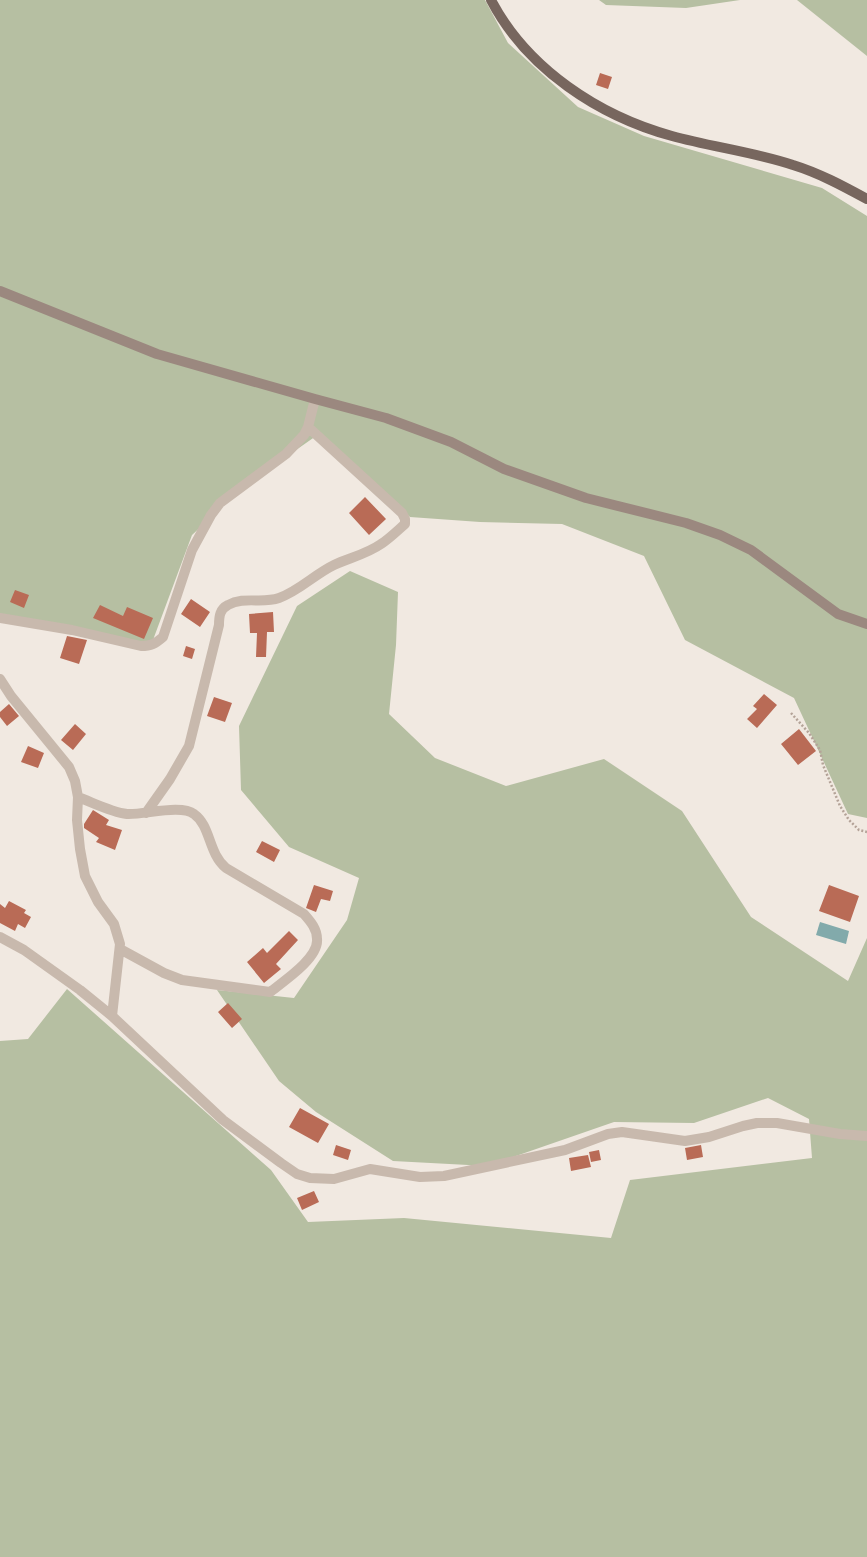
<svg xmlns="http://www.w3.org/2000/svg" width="867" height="1557" font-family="Karla,sans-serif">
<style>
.green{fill:#b6bfa2}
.water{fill:#82aaab}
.building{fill:#b96b56}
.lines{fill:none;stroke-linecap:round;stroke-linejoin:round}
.path{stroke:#b4a398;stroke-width:2.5;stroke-dasharray:2 2;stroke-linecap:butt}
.street{stroke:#c8b9ad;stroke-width:10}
.secondary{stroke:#9b887f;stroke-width:10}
.primary{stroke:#77665e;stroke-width:10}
</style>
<rect width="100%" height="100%" fill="#f1e9e1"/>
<path class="green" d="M0,0h485l23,43 70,64 66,29 178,52 45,28v602l-19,-4 -54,-116 -109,-58 -41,-84 -82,-32 -82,-2 -70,-5 -94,-81 -70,49 -54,50 -42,113 -150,-29z
M599,0h141l-54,8 -80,-3z
M797,0h70v56z
M350,571l48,21 -2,53 -7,69 46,44 71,28 98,-27 78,52 69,106 97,64 19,-43v619h-867v-516l28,-2 39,-50 204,181 37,52 96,-4 207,20 19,-58 182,-22 -3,-39 -41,-21 -74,25 -80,-1 -127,44 -94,-5 -77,-49 -37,-31 -62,-91 77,8 53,-78 12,-42 -70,-31 -48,-57 -2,-64 58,-120z"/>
<path class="water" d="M820,922l29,9 -3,13 -30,-9z"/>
<path class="building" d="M600,73l12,4 -4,12 -12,-4z
M365,497l21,22 -17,16 -20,-22z
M15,590l14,5 -5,13 -14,-6z
M191,599l19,13 -10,15 -19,-13z
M100,605l23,11 4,-9 26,11 -9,21 -51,-21z
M273,612l1,20h-7l-1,25h-10l1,-24h-7l-1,-19z
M67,636l20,4 -8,24 -19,-6z
M186,646l9,3 -3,10 -9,-3z
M764,694l13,11 -20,23 -10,-9 10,-10 -4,-3z
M214,697l18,6 -7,19 -18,-6z
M9,704l10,12 -12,10 -7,-9v-5z
M75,724l11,10 -13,16 -12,-10z
M799,729l17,22 -18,14 -17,-21z
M28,746l16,7 -6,15 -17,-6z
M93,810l16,10 -3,5 16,5 -7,20 -19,-8 3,-4 -15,-10v-4z
M262,841l18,9 -6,12 -18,-10z
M314,885l19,6 -3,10 -9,-2 -5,13 -10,-4z
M829,885l30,11 -9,26 -31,-11z
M9,901l17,9 -2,3 7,4 -6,11 -7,-4 -3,7 -15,-8v-19l5,4z
M289,931l9,9 -22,24 5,5 -17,14 -17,-21 16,-14 4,5z
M228,1003l14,16 -10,9 -14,-16z
M300,1108l29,16 -11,19 -29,-16z
M336,1145l15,5 -3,10 -15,-5z
M701,1145l2,12 -16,3 -2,-12z
M599,1150l2,10 -10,2 -2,-10z
M588,1155l3,12 -20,4 -2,-13z
M314,1191l5,11 -17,8 -5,-12z"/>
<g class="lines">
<path class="path" d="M791,713l18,20 11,17 3,15 17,41 9,14 10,10 8,2"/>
<path class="street" d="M0,618l72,12 69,16c10,0 14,-2 22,-9l29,-87 19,-35 9,-12 66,-49 18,-19 4,-8 7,-28
M0,679l11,17 58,71 6,14 3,16 -1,23 3,29 5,27 13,26 16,22 6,20 -8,72
M78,797c16,6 33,15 49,17 17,1 54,-10 67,0 17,12 14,39 32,54l78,46c7,8 13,15 13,25 2,19 -33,42 -47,53l-88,-12 -18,-7 -44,-24
M146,813l24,-34 19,-33 30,-121c0,-9 1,-16 9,-20 16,-9 34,-1 51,-7 20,-7 36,-24 55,-33 15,-7 33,-11 47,-21 8,-5 16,-13 24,-20v-5l-3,-6 -94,-86
M0,937l24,13 56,40 32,26 111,104 58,43 16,11 13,4 24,1 36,-10 50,8 24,-1 121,-26 43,-16 14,-2 63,9 24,-4 34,-11 14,-3h20l63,11 27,2"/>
<path class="secondary" d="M0,291l157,63 158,45 71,19 65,24 53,27 82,29 100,25 34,12 31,15 87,64 29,10"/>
<path class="primary" d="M491,0c36,69 108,116 181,136 40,11 82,16 121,29 26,8 50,21 74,34"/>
</g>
</svg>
